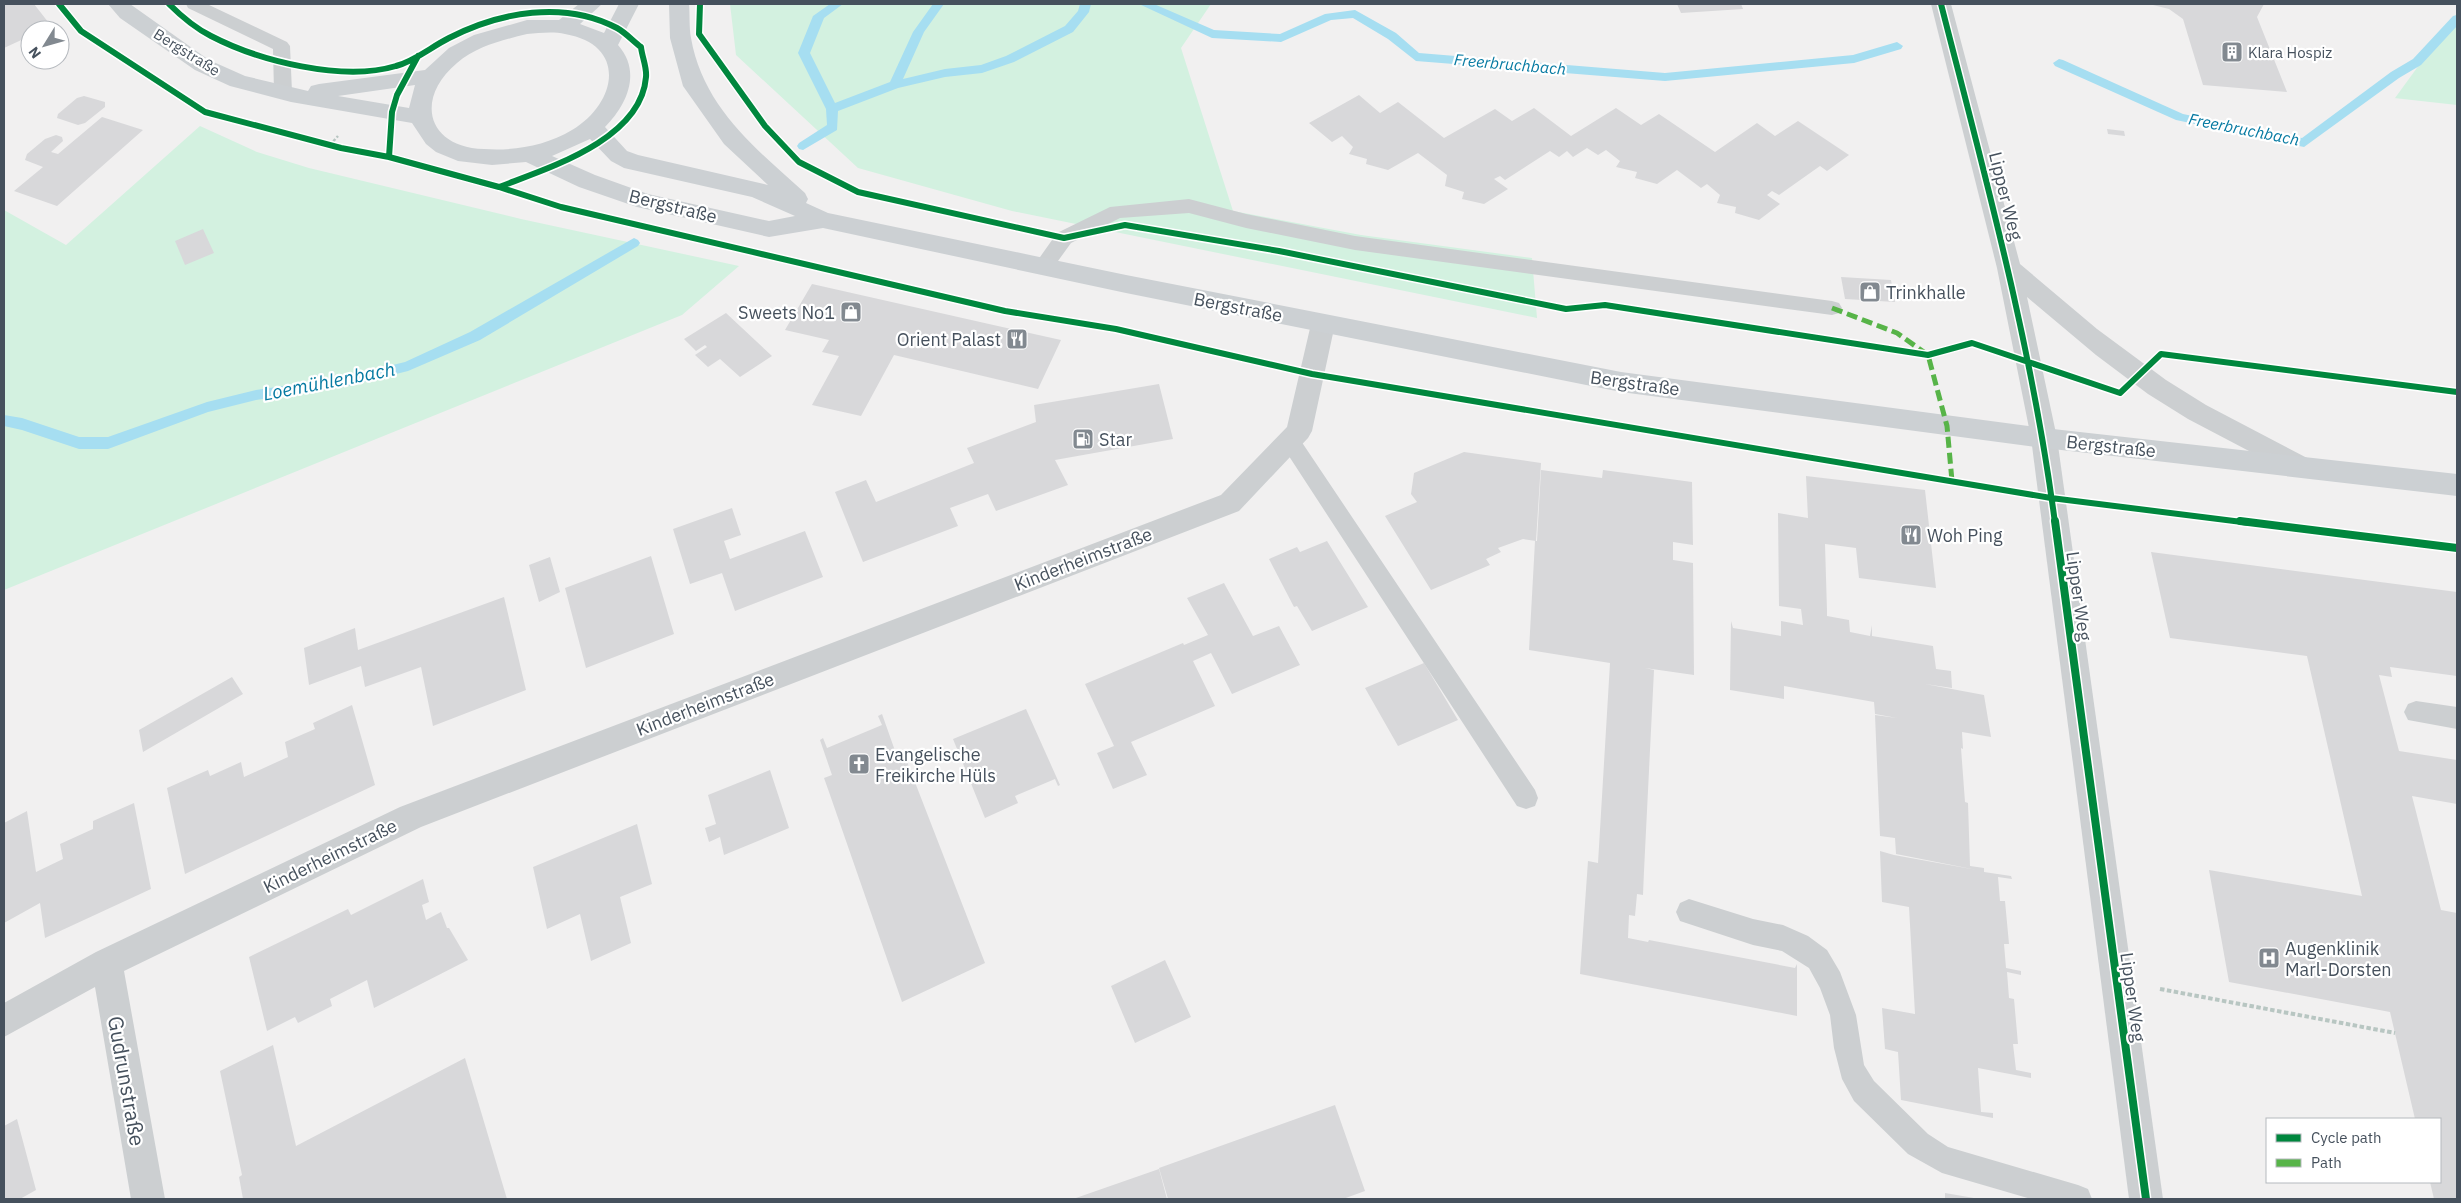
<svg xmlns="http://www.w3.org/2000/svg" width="2461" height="1203" font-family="'IBM Plex Sans',sans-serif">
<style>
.green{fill:#d3f1e0}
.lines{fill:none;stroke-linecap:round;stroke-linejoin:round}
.stream{fill:#a6def1;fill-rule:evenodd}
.building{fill:#d8d8da}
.path-far1{stroke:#b8c6c2;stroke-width:2.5;stroke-dasharray:3 2;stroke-linecap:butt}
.path{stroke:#b8c6c2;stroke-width:4;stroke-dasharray:4.5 2.5;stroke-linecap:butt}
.service{fill:#cccfd1;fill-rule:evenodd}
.minor{fill:#cccfd1;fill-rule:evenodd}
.tertiary{fill:#cccfd1;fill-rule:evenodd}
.secondary{fill:#ccd0d3;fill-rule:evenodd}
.quiet{stroke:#57b448;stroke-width:5;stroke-dasharray:11 5;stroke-linecap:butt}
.cycleway-far1-casing{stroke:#fff;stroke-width:9}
.cycleway-casing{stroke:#fff;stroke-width:11}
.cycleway-far1{stroke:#00873e;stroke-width:6}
.cycleway{stroke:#00873e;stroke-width:8}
.labels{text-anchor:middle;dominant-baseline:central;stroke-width:4.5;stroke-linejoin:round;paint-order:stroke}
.far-street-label{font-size:15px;fill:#46515d;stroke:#fff}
.far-poi-label{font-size:15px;fill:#46515d;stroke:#fff;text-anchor:start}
.far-water-label{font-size:16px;font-style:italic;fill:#067aa2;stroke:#fff}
.street-label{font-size:18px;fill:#46515d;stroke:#fff}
.poi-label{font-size:18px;fill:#46515d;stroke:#fff;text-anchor:start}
.water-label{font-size:19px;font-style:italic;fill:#067aa2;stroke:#fff}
.near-street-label{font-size:21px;fill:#46515d;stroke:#fff}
</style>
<rect width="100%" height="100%" fill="#f1f0f0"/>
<path class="green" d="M730,4h481l-30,44 52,163 128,24 171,23 5,60 -525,-107 -154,-43 -122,-113z
M2457,13v92l-63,-7h1z
M200,126l57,26 52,16 212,51 218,47 -57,49 -678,275v-380l62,35z"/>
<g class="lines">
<path class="stream" d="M830,4h13l-19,14 -14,35 25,50 55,-21 23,-50 20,-28h11l-20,28 -21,47 42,-10 36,-4 25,-9 59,-30 13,-15 2,-7h11l-2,8 -16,20 -59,30 -32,11 -37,4 -47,11 -60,23 -1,19 -34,20 -4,-1 -2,-3 2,-3 28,-18 -1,-16 -28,-56 15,-37z
M1139,4h15l60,26 66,4 45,-20 30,-4 41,23 23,20 246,20 188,-18 44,-13 6,4 -2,3 -47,14 -189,18 -249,-20 -28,-22 -35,-21 -22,2 -50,22 -69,-4z
M2457,15v11l-36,39 -22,13 -95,69 -128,-27 -121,-54 -2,-3 6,-4 4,1 120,54 119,24 89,-66 22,-13 40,-43z
M634,238l4,2 2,3 -2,3 -158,94 -72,31 -64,16 -88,13 -48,12 -100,37h-29l-57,-19 -18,-4v-11l18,3 57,19h29l99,-35 49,-12 88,-13 61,-15 65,-30z"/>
</g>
<path class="building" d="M4,4h30l18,23 -8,3h-14v6l-26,12z
M1677,4h64l2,5 -62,4z
M2149,4h115l-7,13 30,75 -84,-7 -20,-66 -14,-10z
M1359,95l21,18 18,-11 46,36 51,-29 17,12 22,-13 37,28 45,-28 25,17 18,-11 56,38 42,-29 18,13 23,-15 51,34 -22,16 -7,-5 -41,29 -7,-4 -5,4 13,9 -21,16 -24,-7 1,-6 -19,-4 3,-8 -13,-11 -6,4 -24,-18 -20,14 -22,-6 2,-6 -21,-5 4,-6 -14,-11 -8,5 -11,-7 -14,9 -6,-6 -8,6 -9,-6 -45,29 -5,-4 -6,3 14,10 -24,15 -22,-5 2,-7 -19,-6 2,-11 -29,-22 -30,17 -22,-6 1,-5 -18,-5 4,-7 -11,-11 -10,6 -23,-19z
M84,96l21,6v5l-20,16 -7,2 -21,-7 1,-4 19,-16z
M102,117l41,13 -86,76 -43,-15 29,-24 -18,-7 2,-6 18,-15 11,-4 6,2 1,4 -12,11 7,2z
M2107,129l17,2 1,5 -17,-2z
M203,229l11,24 -29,12 -10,-24z
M1841,277l50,3 4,22 -50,-3z
M812,284l177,40 72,16 -23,49 -144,-34 -33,61 -49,-11 27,-49 -17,-4 7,-12 -44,-10z
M726,313l46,43 -32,21 -20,-18 -12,8 -13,-12 12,-8 -2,-2 -9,6 -12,-12z
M1159,384l14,55 -118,21 13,25 -72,26 -8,-17 -38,14 8,18 -95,36 -28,-70 31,-12 10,22 98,-39 -7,-15 69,-26 -2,-17z
M1464,452l77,11 -5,78 -13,-2 -25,9 3,4 -15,7 4,6 -59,25 -46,-74 32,-14 -6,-8 3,-21z
M1541,470l61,8 1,-8 89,12 1,63 -20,-3v18l20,3 1,112 -49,-7 9,2 -10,201 -1,24 -6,-1 -2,22 -6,-1 -1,23 20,4 1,-2 146,28 2,-4v52l-217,-42 8,-113 10,2 12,-200 -81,-13 6,-109h2z
M1806,476l119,14 11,98 -77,-10 -3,-30 -31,-4 2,67v5l22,4 1,12 20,4 2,-11v11l61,10 3,23 15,2 1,17 -27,-4 59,11 7,42 -29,-5 1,17 -2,-1 4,54 3,1 2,63 14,2v4l27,4 1,3 -14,-2 2,24h5l4,43h-5l2,24 15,3v4l-14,-3 2,26 5,1 4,45h-5l3,26 15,3v5l-53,-10 3,44 12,1v5l-92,-18 -3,-48 -13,-3 -3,-41 33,6 -6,-107 -27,-5 -2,-51 14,4 83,15 -81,-16 -1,-16 -15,-2 -5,-121 22,3 -22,-4 -1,-12 -90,-16v13l-54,-9 1,-69 2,7 48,8v-15l22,4 -2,-16 -22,-3 -1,-93 30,5z
M732,508l9,27 -17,6 6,18 75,-28 18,46 -88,34 -13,-38 -32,11 -17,-55z
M1327,541l41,66 -56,24 -15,-25 -3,1 -25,-48 28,-12 3,5z
M2151,552l306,40v84l-67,-9 2,10 -13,-2 20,76 58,9v44l-45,-8 29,114 16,3v286h-23l-4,-17h10v-63h-25l-25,-107 -161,-30 -20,-112 153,26 -55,-240 -137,-18z
M651,556l23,78 -88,34 -21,-80z
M550,557l10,35 -21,10 -10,-37z
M1224,583l29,53 26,-10 21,39 -68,29 -21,-41 -18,8 22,45 -84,36 16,33 -34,14 -16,-36 17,-7 -29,-62 98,-41 1,2 24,-10 -21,-37z
M504,597l22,93 -93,36 -12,-59 -56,20 -4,-21 -52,19 -5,-37 51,-20 3,22z
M1424,663l34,57 -60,26 -33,-58z
M232,677l11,17 -100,58 -4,-22z
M352,705l23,80 -190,89 -18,-86 41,-18 2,6 31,-14 3,15 44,-20 -3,-15 30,-13 -2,-6z
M1026,709l34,76 -2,1 -3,-7 -40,17 3,7 -33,15 -32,-79z
M882,714l17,48 7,-3 79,204 -83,39 -73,-210 -5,-14 8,-3 -12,-35 3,-2 4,10 55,-23 -4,-9z
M770,770l19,58 -65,27 -4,-18 -11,5 -4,-14 11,-4 -8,-29z
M134,803l17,86 -106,49 -5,-35 -36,20v-100l23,-12 9,61 27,-13 -3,-15 33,-15v-8z
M637,824l15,60 -32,13 11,46 -40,18 -11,-47 -33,15 -14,-62z
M423,879l6,23 -7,3 4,15 15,-8 6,16h2l19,32 -94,48 -7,-28 -37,19 2,7 -34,17 -3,-6 -28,14 -18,-74 99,-48 3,6z
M1165,960l26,57 -56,26 -24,-57z
M273,1045l23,101 169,-88 42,141h-264l-4,-22 3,-2 -22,-104z
M1335,1105l30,86 -22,8h-175l-9,-31z
M17,1119l19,71 -16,9h-16v-73z
M1159,1169l8,30h-94z
M1945,1193l29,5v1h-29z"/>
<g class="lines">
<path class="path-far1" d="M330,145l8,-9"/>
<path class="path" d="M2160,989l235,44"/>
<path class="service" d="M186,4h21l80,38 3,4 2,46 -3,4 -6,2 -6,-2 -3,-4 -1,-43 -85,-41z
M1189,199l57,15 109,22 477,65 7,2 3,5 -3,5 -7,2 -477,-65 -109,-22 -57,-15 -69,5 -49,25 -21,29 -7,2 -7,-2 -3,-5 24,-34 53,-26z
M1290,433l7,2 238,355 3,8 -3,8 -9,3 -9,-3 -234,-359 -3,-6 3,-6z
M2416,701l41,6v22l-49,-9 -4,-8 4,-8z
M1689,899l64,20 30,6 25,11 19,14 13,22 16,43 8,50 10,16 54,53 20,13 130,38 10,4 4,10h-61l-89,-26 -34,-19 -54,-53 -12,-22 -8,-31 -4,-33 -10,-27 -11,-20 -27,-17 -29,-6 -73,-24 -4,-9 4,-9z"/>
<path class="minor" d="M1931,4h20l69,260 77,65 69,51 40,25 103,54 4,7 -4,7 -9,4 -9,-4 -103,-54 -40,-25 -52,-39 -69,-58 30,141 -4,7 -9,3 -9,-3 -4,-7 -34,-170z
M1323,315l9,2 3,7 -23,107 -4,7 -69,73 -818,316 -297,144 41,228h-34l-36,-212 -91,50v-34l92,-51 304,-145 821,-312 66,-68 24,-103 3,-7z"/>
<path class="tertiary" d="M2044,428l9,3 4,7 106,761h-34l-98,-761 4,-7z"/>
<path class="secondary" d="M108,4h22l79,56 36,16 63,15 3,-5 8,-2 106,-14 24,-22 25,-13 53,-15h32l20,-16h23l-22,20 24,9 15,-29h20l-21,41c24,27 9,60 -13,82l22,24 11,4 130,30 -44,-41 -41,-58 -13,-48 -1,-34h20c1,11 0,23 2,34 12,69 65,111 114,155l3,6 -2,4 22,10 298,62 495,97 423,56 413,46v22l-413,-48 -423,-56 -495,-99 -303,-65 -54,9 -132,-30 -58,-20 -53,-25 -34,3 -34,-4 -22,-9 -10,-8 -14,-21 -121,-21 -61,-16 -35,-16 -75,-52zM527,34c12,-1 26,-3 38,0 63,11 52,69 7,96 -27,16 -58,21 -88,19 -58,-2 -69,-51 -27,-86 20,-17 46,-23 70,-29zM415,85l-6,23 -71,-12zM590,139l21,22 13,7 128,29 43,19 -26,5 -121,-27 -53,-19 -43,-19z"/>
<path class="quiet" d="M1832,308l65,25 31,22 19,71 5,55"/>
<g class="cycleway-far1-casing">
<path id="cycleway-far1" d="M59,4l22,27 124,81 136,36 48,9 110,30 62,20 444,104 111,18 196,45 739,124 199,25
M169,4c13,13 26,24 42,32 48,25 132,46 185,30 19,-5 35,-19 53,-28 51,-26 115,-38 168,-10 9,5 16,13 24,19 1,10 6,20 5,30 -5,63 -98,91 -147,110
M700,4l-1,30 66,92 34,36 59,30 206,46 61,-13 154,26 287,58 39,-4 323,50 44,-12 148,50 41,-39 296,38
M1941,4c44,172 91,342 114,519
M389,157l3,-45 5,-17 21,-39"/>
</g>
<g class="cycleway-casing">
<path id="cycleway" d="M2055,521l91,678
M2240,521l217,27"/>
</g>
<use href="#cycleway-far1" class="cycleway-far1"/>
<use href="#cycleway" class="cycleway"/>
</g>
<defs>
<g id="building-square" transform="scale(1.125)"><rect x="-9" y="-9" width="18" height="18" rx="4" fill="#828990" stroke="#fff"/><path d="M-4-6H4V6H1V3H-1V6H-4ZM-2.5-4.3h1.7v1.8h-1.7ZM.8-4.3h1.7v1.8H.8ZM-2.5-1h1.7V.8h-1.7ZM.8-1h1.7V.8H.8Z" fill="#fff"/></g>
<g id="shop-square" transform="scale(1.125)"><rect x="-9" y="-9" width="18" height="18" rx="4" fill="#828990" stroke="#fff"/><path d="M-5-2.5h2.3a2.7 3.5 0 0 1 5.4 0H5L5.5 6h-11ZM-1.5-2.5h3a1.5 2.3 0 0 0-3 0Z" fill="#fff"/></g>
<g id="restaurant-square" transform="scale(1.125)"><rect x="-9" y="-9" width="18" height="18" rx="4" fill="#828990" stroke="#fff"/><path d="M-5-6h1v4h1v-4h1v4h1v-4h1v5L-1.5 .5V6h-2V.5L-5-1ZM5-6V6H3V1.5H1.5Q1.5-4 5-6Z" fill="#fff"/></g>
<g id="fuel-square" transform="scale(1.125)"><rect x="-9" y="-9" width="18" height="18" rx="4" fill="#828990" stroke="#fff"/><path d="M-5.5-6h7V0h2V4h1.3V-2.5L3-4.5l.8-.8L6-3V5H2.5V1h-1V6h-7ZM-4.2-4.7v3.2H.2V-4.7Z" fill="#fff"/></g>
<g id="church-square" transform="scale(1.125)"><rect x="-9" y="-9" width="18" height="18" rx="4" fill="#828990" stroke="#fff"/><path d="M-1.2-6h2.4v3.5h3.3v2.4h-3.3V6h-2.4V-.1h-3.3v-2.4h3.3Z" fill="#fff"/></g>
<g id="hospital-square" transform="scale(1.125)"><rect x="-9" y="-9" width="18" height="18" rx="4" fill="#828990" stroke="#fff"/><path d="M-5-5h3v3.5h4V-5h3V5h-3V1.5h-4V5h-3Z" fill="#fff"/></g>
</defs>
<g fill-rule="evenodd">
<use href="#building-square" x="2232" y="52"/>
<use href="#shop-square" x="1870" y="292"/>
<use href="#shop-square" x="851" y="312"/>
<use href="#restaurant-square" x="1017" y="339"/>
<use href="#fuel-square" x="1083" y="439"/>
<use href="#restaurant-square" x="1911" y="535"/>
<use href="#church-square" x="859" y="764"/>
<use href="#hospital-square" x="2269" y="958"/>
</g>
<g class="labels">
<g class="far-street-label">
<text transform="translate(187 52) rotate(32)">Bergstraße</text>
</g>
<g class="far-poi-label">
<text x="2248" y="52">Klara Hospiz</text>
</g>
<g class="far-water-label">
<text transform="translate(1510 64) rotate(5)">Freerbruchbach</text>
<text transform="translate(2244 129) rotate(11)">Freerbruchbach</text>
</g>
<g class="street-label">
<text transform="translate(2006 196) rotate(76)">Lipper Weg</text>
<text transform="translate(673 206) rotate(14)">Bergstraße</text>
<text transform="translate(1238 307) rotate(11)">Bergstraße</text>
<text transform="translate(1635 383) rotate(8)">Bergstraße</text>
<text transform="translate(2111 446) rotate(6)">Bergstraße</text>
<text transform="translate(1083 559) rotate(-21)">Kinderheimstraße</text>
<text transform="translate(2079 596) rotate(82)">Lipper Weg</text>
<text transform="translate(705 704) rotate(-21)">Kinderheimstraße</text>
<text transform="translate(330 856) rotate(-26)">Kinderheimstraße</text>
<text transform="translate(2133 997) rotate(82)">Lipper Weg</text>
</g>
<g class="poi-label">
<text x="1886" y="292">Trinkhalle</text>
<text x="835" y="312" text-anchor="end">Sweets No1</text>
<text x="1001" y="339" text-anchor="end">Orient Palast</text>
<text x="1099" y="439">Star</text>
<text x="1927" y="535">Woh Ping</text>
<text x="875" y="754">Evangelische<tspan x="875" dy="21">Freikirche Hüls</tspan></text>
<text x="2285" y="948">Augenklinik<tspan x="2285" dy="21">Marl-Dorsten</tspan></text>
</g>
<g class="water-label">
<text transform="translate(329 381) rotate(-11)">Loemühlenbach</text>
</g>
<g class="near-street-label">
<text transform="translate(127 1081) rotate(80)">Gudrunstraße</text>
</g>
</g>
<rect width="2461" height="1203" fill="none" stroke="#46515d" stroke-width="10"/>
<rect x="2266" y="1118" width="175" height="65" fill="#ffffff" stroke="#b5b9be"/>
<rect x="2276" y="1134" width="25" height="8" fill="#00873e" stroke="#b5b9be"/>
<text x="2311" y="1143" font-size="15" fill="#46515d">Cycle path</text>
<rect x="2276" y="1159" width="25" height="8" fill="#57b448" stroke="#b5b9be"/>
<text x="2311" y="1168" font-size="15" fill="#46515d">Path</text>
<g transform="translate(45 45) rotate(233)"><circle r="24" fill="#ffffff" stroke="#b5b9be"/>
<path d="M0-4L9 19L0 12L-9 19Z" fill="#828990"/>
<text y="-8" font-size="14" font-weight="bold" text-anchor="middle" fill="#46515d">N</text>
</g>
</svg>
